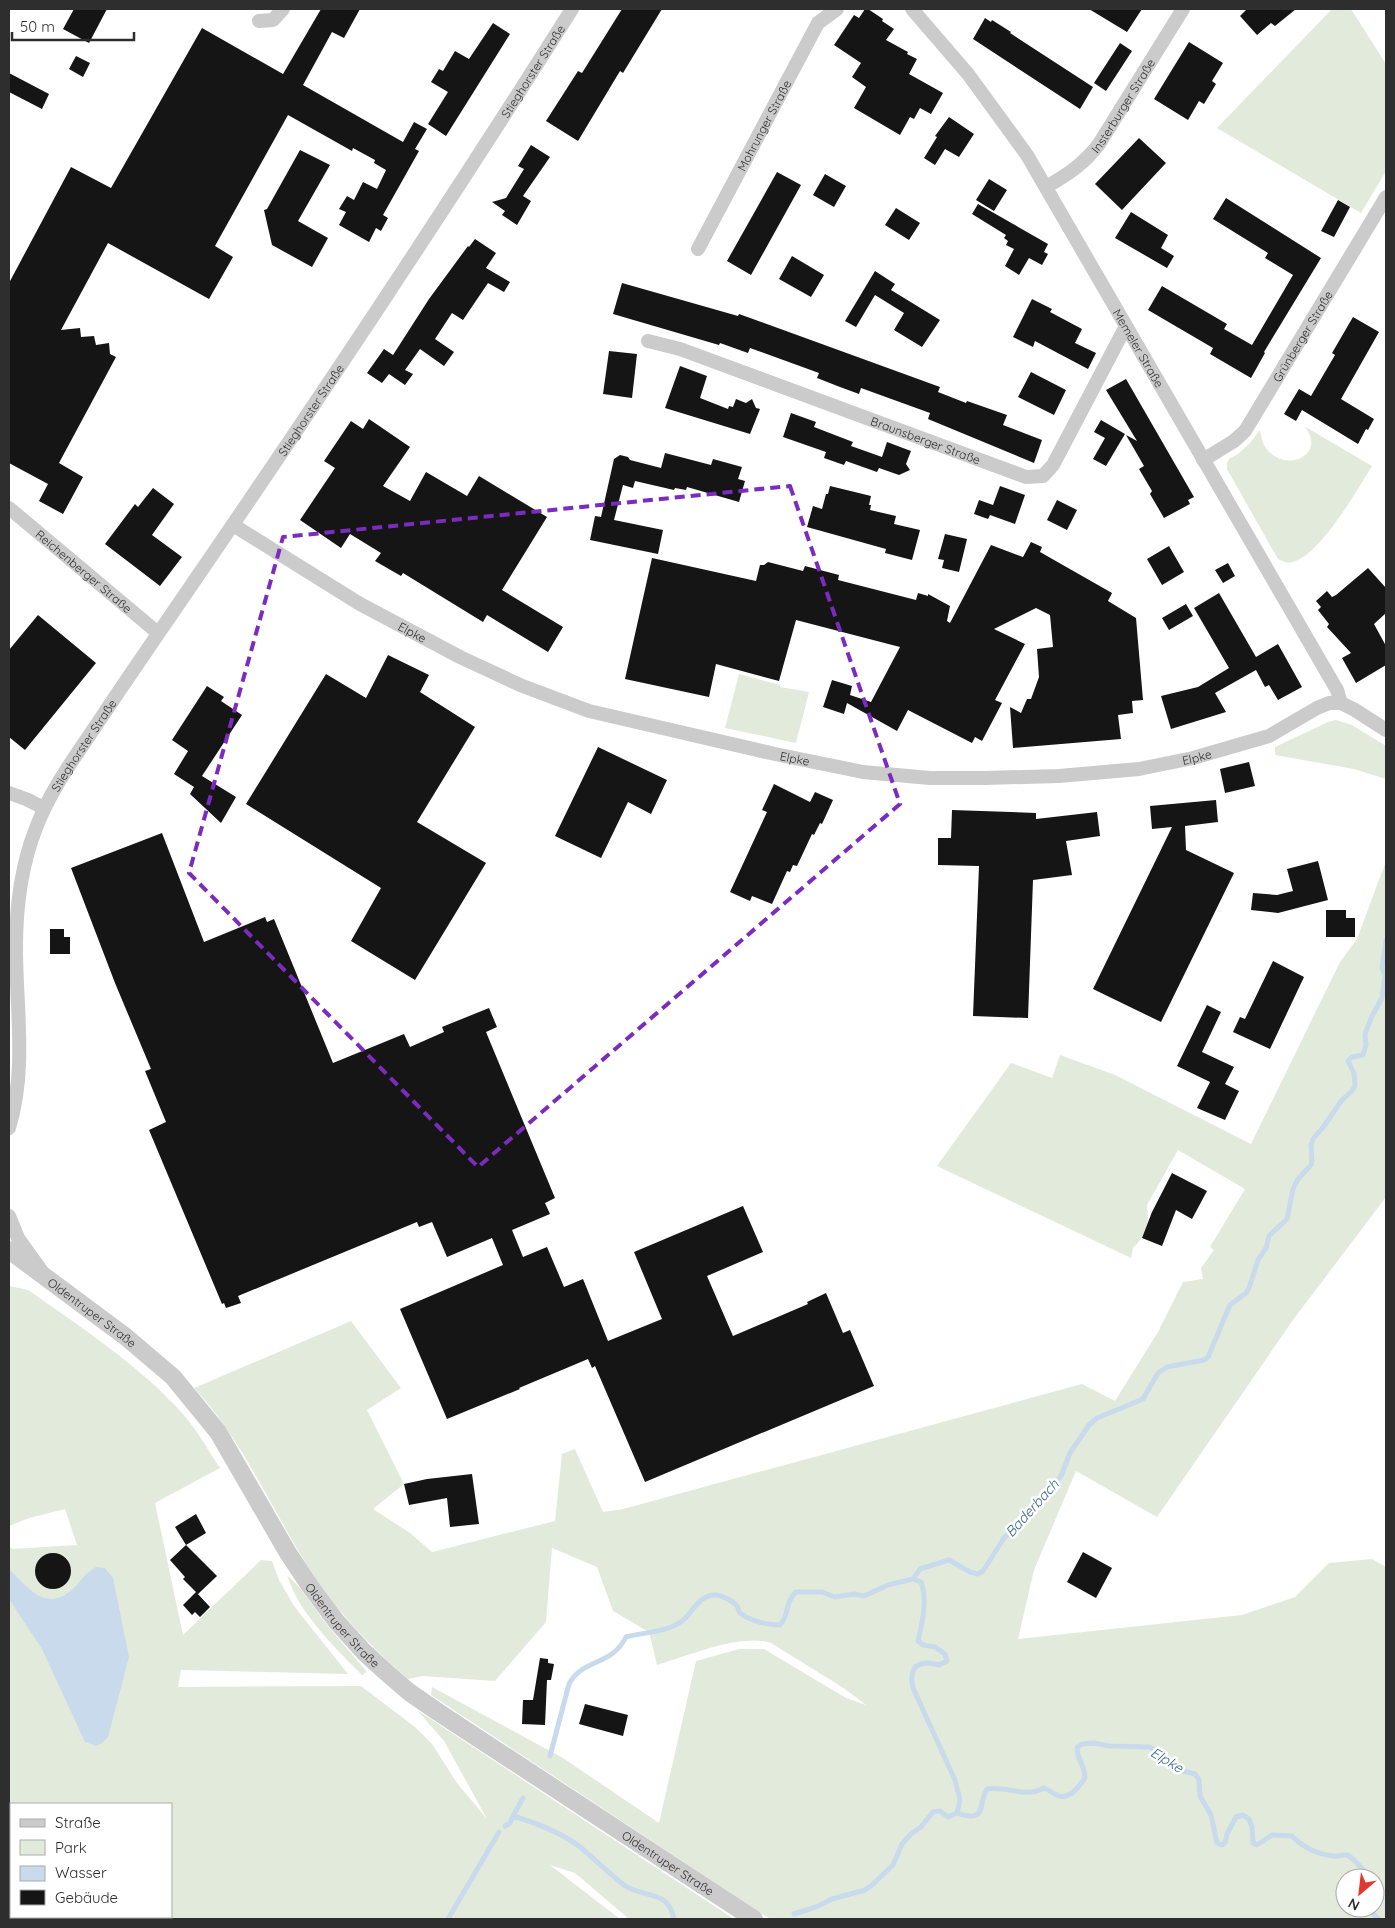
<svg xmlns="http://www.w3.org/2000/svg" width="1395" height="1928" font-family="Quicksand,sans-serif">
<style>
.green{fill:#e2ebdb;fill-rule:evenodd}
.water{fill:#c8daeb}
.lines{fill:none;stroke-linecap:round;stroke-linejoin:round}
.stream{stroke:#c8daeb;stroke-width:5}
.building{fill:#151515}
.minor{stroke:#cbcbcb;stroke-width:14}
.tertiary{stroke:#cbcbcb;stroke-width:18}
.marked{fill:none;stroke:#7b2cbf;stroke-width:4;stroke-dasharray:10 6;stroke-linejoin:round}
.labels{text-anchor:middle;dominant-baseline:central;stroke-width:5;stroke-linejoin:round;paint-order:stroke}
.street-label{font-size:12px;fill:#2e2e2e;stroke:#fff}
.water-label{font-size:14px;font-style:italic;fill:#3d678e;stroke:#fff}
</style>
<rect width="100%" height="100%" fill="#fff"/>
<path class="green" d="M1332,9h19l35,55v107l-25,42 -144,-85z
M1304,426l68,40c-15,24 -51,88 -79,96 -6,2 -10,-1 -15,-3l-51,-90v-6l2,-4 9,-5 12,-11 10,-13c1,5 2,11 4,15 19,32 65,9 40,-19z
M739,674l41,11v2l29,5 -13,51 -71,-15z
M1336,720l16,5 34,21v33l-32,-10 -79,-14v-8l53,-25z
M1386,861v336l-93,123 -136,197 -81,-46 -42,99 -16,69 224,-24 53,-18 34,-34 43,-4 14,8v352h-616l-339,-224 1,-8 131,71 96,65 37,-162 43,-12h25l82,49 20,7 -21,-16 -74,-46c-29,-10 -84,13 -114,22l-8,-33 -36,-21 -16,-44 -45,-19 -6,74 -51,59 -72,-5 -15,3c-39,-33 -74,-71 -101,-114 -37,-59 -65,-126 -113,-177l157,-67 50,67 -34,22 37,74 -31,25 37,24 22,19 123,-31 7,-67 13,-5 28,63 20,-3 459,-125 33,17 43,-69 25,-50 20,-3 -2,-11 13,-18 -4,-3 35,-58 -67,-39 -31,55 1,17 -6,16 -9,10 -2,10 -194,-92 74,-103 41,15 8,-23 55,20 136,69 89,-182 17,-23zM1345,1878h30v30h-30z
M9,1286l19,4c54,38 111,75 155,124 14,16 25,36 37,54l-65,35 28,132 78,-75 11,1 7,19 15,26 54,68 -167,-4 -3,17 183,-1 54,41 17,17 25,39 30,36 -43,-78 -27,-31 317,209h-105l-54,-46 -25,-8 70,54h-611v-372l4,2 64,-4 -12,-36 -36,9 -20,8zM11,1804h160v113h-160z
M287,1575l13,13 27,37 40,47 -5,3c-22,-22 -49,-49 -64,-75 -5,-8 -8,-17 -11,-25z"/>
<path class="water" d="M96,1567l9,1 8,10 16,79 -21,80 -6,6 -6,3 -11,-4 -43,-93 -33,-50v-27l1,-2c20,20 37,43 64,18 9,-9 9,-13 22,-21z"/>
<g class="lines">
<path class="stream" d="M913,1579l7,-10 29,-9 21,12 8,2 5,-3 21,-33 27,-26 30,-36 9,-23 19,-28 8,-7 46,-19 15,-26 9,-6 37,-7 4,-3 22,-52 16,-12 3,-5 9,-28 8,-12 3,-12 18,-17 6,-30 5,-10 13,-14 1,-4 -1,-16 2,-6 11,-13 18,-26 10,-9 3,-5 -1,-13 -6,-12 4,-4 11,-2 3,-10 -1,-11 7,-18 10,-18 3,-23 -3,-7 4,-28
M913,1579l8,3c7,19 1,41 -3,59l5,4 12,2 10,7 2,7 -8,4c-20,-6 -31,1 -26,23l42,92 5,20 -3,13
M550,1756l19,-72c14,-26 42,-17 57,-47 18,-5 40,-4 56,-16 12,-9 16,-27 35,-26 6,1 16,6 20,11 2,3 1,5 3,7 10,8 28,12 40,12 10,-11 4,-21 16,-33h26l13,5 19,-3 10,2 24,-11 25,-6
M957,1813c31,10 20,-7 30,-24 21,-4 36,10 57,-1 6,2 9,6 15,8 12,3 20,-10 26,-18 0,-13 -8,-18 -8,-30l5,-4 12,-1 15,3 40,1 9,4 21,19 16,4 4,6 1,16 11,19 6,28 5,2 3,-2 2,-9 9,-17 7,-2 6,4 3,8 1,16 4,2 15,-10 20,1c10,11 27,19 42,20 5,1 10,-3 15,0 5,3 10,10 15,14l-2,8
M513,1816l10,-18
M505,1826l5,-3 3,-7c23,7 48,16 67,31 15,12 28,26 44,38 19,14 44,3 50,34
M1372,1908v5l7,6
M794,1914l22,-7 16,-8 33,-9 7,-5 21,-20 9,-21 9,-10 10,-7 12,-15 7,-1 8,6 9,-4
M448,1919l51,-87"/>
</g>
<path class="building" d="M74,9h33l-18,34 -26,-14z
M321,9h39l-16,29 -12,-6 -29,53 100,57 11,-20 13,7 -12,20 4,2 -36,64 5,3 -7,13 -5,-3 -7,14 -30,-17 7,-13 -7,-3 8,-13 7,4 9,-18 14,7 9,-19 -12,-7 1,-3 -22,-12 -1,3 -64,-36 -73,131 18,11 -24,42 -101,-56 -47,87 19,-2 1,9 13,-1 2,9 13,-2 1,11 6,3 -57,106 24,14 -20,37 -24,-13 9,-17 -39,-21v-180l62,-116 40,21 91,-160 81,46z
M622,9h40l-39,64 -3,-2 -42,70 -32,-20 32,-50 4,2z
M865,9h3l15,10 -1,2 12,8 -8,11 22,12 -1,2 10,5 -8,15 34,19 -12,21 -11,-6 -6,11 -4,-2 -10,18 -46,-27 12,-21 -14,-10 9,-14 -27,-18 20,-30 5,3z
M1089,9h53l-15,23z
M1247,9h49l-21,17 -4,-3 -14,12 -17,-19z
M985,18l6,4 1,-2 19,12 -1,1 83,54 -13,22 -107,-70z
M493,23l17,11 -64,102 -18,-12 20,-32 -17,-10 8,-13 4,2 12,-20 14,8z
M1189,42l34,21 -11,18 4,3 -12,20 -5,-3 -11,19 -34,-21z
M1120,43l12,8 -26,40 -12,-8z
M76,56l14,7 -7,14 -14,-8z
M9,73l40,21 -7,15 -33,-17z
M949,117l25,17 -15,23 -14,-8 -10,16 -11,-7 13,-21 -2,-1z
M1139,138l27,25 -44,47 -27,-26z
M531,145l19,12 -27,39 8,5 -14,24 -15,-10 3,-4 -13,-9 14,-4 18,-29 -6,-3z
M300,150l30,15 -32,56 30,17 -16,29 -40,-22 -8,-35 3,-1z
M777,172l24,13 -50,90 -24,-14z
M825,174l21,12 -12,21 -21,-12z
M989,179l18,11 -13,21 -18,-11z
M1226,198l95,60 -57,94 1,1 -14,25 -41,-24 3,-6 -65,-38 14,-24 65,38 -3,5 28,16 41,-70 -28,-17 3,-5 -55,-34z
M1338,200l12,7 -16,30 -13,-6z
M978,204l70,40 -4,8 4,2 -6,11 -13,-7 -10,17 -14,-9 9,-17 -8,-4 2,-4 -4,-3 2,-3 -34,-21z
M896,208l24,15 -11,17 -24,-15z
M1131,212l37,23 -7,13 13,8 -7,12 -52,-30z
M475,239l21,14 -10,15 24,14 -6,10 -16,-9 -25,37 -11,-7 -17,26 19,13 -10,14 -24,-17 -15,21 8,4 -8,11 -16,-11 -7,9 -15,-10 17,-24 9,6 36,-56 39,-53 1,1z
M792,256l32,19 -13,22 -32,-18z
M875,271l20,13 -4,6 49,30 -18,27 -28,-17 10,-17 -29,-18 -19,32 -11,-6z
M622,283l116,33 1,-2 201,73 -2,5 28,11 1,-2 40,14 -4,10 39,15 -8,23 -106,-44 2,-6 -69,-25 -2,6 -19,-7 -23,-9 2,-5 -55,-20 -14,-5 -2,5 -28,-10 -1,2 -106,-31z
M1032,299l20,10 -2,3 32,17 -7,14 21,10 -8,16 -53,-28 -2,6 -20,-10z
M1353,317l26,15 -38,67 33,20 -6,11 -2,-1 -8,15 -56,-34 -6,11 -12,-7 15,-25 12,7 24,-41 -3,-2z
M609,351l28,3 -5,44 -29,-4z
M680,366l27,10 -7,22 28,11 1,-3 4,1 3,-8 10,4 6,-4 4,9 4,1 -10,25 -85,-26z
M1031,372l35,18 -12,25 -36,-18z
M1126,379l68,118 -6,3 2,4 -26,14 -14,-24 2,-3 -13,-22 5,-3 -18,-31 11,6 -31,-51z
M791,413l25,9 -2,5 39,15 -2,4 31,11 5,-15 24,9 -5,13 4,6 -11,5 -20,-7 -2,4 -31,-11 -2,4 -20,-7 2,-6 -43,-15z
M369,419l41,28 -27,39 27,15 16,-29 41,24 12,-20 68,41 -45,73 61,37 -15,25 -61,-37 -4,7 -80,-49 -2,3 -26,-15 6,-8 -31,-19 -9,14 -41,-28 35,-52 -11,-7 27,-40 12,8z
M1101,420l24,14 -19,32 -13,-7 12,-21 -11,-6z
M665,453l46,12 2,-6 29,8 -4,12 7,2 -6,21 -52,-15 -1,3 -11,-2 -1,2 -39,-9 -2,7 -10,-3 -9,35 49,10 -5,24 -68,-14 5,-24 6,1 13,-58 6,-4 8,2 2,3 31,8z
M830,486l41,10 -2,9h2l-1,5 26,6 -2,8 26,6 -8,30 -27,-7 1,-4 -79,-22 6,-21 9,3 4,-15h2z
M1000,486l25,9 -10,29 -25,-9 -2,4 -14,-5 5,-14 14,5z
M153,488l21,16 -22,31 30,22 -22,29 -55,-42 30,-40 3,3z
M1057,500l20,10 -10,20 -20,-10z
M945,534l22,5 -8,33 -17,-4 2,-8 -6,-1z
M1031,542l11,5 -2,5 72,41 -4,8 28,17 7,82 -11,1 1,12 -15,2 3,24 -108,9 -3,-41 11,6 6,-14h4l8,-22 -2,-28 16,-2 -3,-32 -14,-7 -42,21 31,15 -30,56 7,3 -20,38 -7,-4 -3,6 -64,-33 -11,21 -50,-28 -3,11 -21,-7 9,-27 20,6 -2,9 21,7 29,-55 -104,-27 -17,61 -63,-17 -7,33 -84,-18 27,-121 104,23 4,-16h4l4,-3 35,9 2,-5 34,9 -1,5 78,20 2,-7 10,3v-2l22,12 -3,15 3,2 41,-78 32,12z
M1169,546l15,26 -22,13 -15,-26z
M1228,563l7,13 -12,7 -8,-13z
M1368,568l18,20v25l-12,11 12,22v19l-30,18 -14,-25 9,-5 -24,-26 2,-3 -11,-14 3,-3 -5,-6 11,-10 5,6 4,-2z
M1219,593l37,64 22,-13 24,43 -24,13 -9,-15 -4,2 -9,-17 -41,23 11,19 -55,17 -10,-33 37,-9 31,-19 -35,-60z
M1186,604l7,12 -24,14 -7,-12z
M38,615l58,48 -71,87 -16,-13v-87z
M388,655l41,20 -9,17 55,35 -58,95 69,41 -71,117 -64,-39 30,-53 -135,-84 80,-130 40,24z
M207,686l17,11 -3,4 21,14 -40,61 34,21 -15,26 -31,-29 4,-7 -20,-13 14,-23 -16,-11z
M598,747l69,33 -16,34 -23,-12 -27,56 -46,-22z
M1249,762l6,24 -30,7 -5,-24z
M774,784l36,18 5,-10 18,8 -11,24 -2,-1 -6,12 -2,-1 -15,32 -4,-1 -3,7 -3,-1 -15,33 -20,-8 -2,5 -20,-9 37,-80 -5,-2z
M1216,800l2,22 -33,4 1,24 48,23 -73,149 -68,-33 79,-162 -20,2 -2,-23z
M952,810l84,3v6l61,-7 3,24 -34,5 6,34 -39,5 -5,138 -55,-2 6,-150 -41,-1v-27h13z
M162,833l42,109 61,-25 2,5 7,-3 59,144 71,-29 6,13 34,-15 -2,-5 47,-19 8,19 -11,5 69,166 -10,5 5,11 -38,16 11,27 24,-10 17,40 19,-8 25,62 54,-22 -28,-67 109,-46 20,46 -56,24 26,60 75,-32 -1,-2 19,-9 17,40 7,-3 24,56 -229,96 -50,-116 -3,2 -4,-9 -69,29 1,1 -73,30 -47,-110 103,-44 -11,-27 -45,19 -15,-35 -13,5 -2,-5 -179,74 3,7 -15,5 -2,-5 -2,1 -73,-174 17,-8 -21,-51 6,-2 -36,-86 -44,-115z
M1318,861l10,39 -50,13 -27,-3 2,-17 24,2 16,-4 -6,-22z
M1326,910h20v8h9v19h-29z
M50,929h14v8h6v17h-20z
M1273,961l31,16 -34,72 -37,-17 7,-15 5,2z
M1207,1005l14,7 -19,40 32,15 -9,17 14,7 -14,29 -28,-12 13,-26 -33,-16z
M1172,1173l35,18 -15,28 -16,-9 -14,36 -20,-8 10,-26z
M472,1474l7,50 -29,3 -3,-29 -38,7 -5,-21 23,-5z
M196,1514l10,19 -20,12 31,31 -19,18 -15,-15 2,-2 -15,-17 16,-15 -11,-18z
M1083,1552l29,16 -16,30 -29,-16z
M35 1571a18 18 0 1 1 36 0a18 18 0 1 1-36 0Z
M196,1592l14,15 -10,10 -5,-5 -3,3 -9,-10z
M540,1658l8,1v4l6,1 -3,16h-4l-2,45 -23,-1 1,-24h10z
M585,1704l43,11 -5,21 -44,-12z"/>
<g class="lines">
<g class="minor">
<path id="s1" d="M912,9l56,65 59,81 310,535 4,13"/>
<path d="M259,21l14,-1 10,-11"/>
<path id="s2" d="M1046,187c21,-12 38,-23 53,-43l84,-135"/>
<path id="s3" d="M698,249l120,-226 19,-14"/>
<path id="s4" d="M648,341l32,8 346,128 17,-1 10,-11 73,-139"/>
<path id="s5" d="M1203,460l31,-19 11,-10 141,-234"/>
<path id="s6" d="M9,508l149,125"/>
<path id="s7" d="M233,525l127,79 100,53 60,28 69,26 186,43 88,18 67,6h54l75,-2 80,-7 54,-11 76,-22 48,-28 12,-5h12l14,7 31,20"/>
<path d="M9,793l17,6 18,9"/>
<path id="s8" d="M9,1128c18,-59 7,-120 7,-180 0,-40 5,-82 20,-120 15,-40 42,-75 65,-110 36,-54 73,-107 109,-160 124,-181 245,-364 362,-549"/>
<path d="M9,1216l9,22 23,32"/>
</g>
<path class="tertiary" id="s9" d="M9,1250l117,87 47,40 45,55 70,121 22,33 26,35 28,31 23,21 22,19 29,20 316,207"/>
</g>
<path class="marked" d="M790,486l110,318 -422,363 -289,-294 94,-336z"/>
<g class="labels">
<g class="street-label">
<text stroke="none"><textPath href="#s8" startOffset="1209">Stieghorster Straße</textPath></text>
<text stroke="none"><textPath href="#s2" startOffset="114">Insterburger Straße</textPath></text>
<text stroke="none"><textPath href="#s3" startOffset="140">Mohrunger Straße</textPath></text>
<text stroke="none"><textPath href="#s5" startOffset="162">Grünberger Straße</textPath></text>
<text stroke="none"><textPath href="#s1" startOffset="409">Memeler Straße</textPath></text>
<text stroke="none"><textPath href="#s8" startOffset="804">Stieghorster Straße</textPath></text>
<text stroke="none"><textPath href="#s4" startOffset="295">Braunsberger Straße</textPath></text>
<text stroke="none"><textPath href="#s6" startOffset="98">Reichenberger Straße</textPath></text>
<text stroke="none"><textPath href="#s7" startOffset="209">Elpke</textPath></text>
<text stroke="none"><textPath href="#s8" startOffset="399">Stieghorster Straße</textPath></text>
<text stroke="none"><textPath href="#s7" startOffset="1019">Elpke</textPath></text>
<text stroke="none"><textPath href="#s7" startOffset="614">Elpke</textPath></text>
<text stroke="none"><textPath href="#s9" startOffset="104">Oldentruper Straße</textPath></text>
<text stroke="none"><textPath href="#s9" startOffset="509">Oldentruper Straße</textPath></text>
<text stroke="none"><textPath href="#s9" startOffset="914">Oldentruper Straße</textPath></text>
</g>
<g class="water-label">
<text transform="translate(1032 1508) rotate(-48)">Baderbach</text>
<text transform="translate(1167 1760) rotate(31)">Elpke</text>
</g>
</g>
<rect width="1395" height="1928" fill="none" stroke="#2e2e2e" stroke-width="20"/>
<rect x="10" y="1803" width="162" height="115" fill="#ffffff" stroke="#ababab"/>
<rect x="20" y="1819" width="25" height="8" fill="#cbcbcb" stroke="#ababab"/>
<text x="55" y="1828" font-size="15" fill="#2e2e2e">Straße</text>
<rect x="20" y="1840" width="25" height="15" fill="#e2ebdb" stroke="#ababab"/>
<text x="55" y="1853" font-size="15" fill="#2e2e2e">Park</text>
<rect x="20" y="1866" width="25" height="15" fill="#c8daeb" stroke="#ababab"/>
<text x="55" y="1878" font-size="15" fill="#2e2e2e">Wasser</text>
<rect x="20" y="1890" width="25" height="15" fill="#151515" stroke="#ababab"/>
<text x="55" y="1903" font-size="15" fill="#2e2e2e">Gebäude</text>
<g transform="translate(1360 1893) rotate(208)"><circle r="24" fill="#ffffff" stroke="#ababab"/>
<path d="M0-4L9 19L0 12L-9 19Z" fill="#e23732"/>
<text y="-8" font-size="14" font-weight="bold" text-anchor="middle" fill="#2e2e2e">N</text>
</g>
<path d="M12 32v8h122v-8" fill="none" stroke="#2e2e2e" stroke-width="2.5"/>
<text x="20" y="32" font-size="15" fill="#2e2e2e" stroke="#ffffff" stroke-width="4" paint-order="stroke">50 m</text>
</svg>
